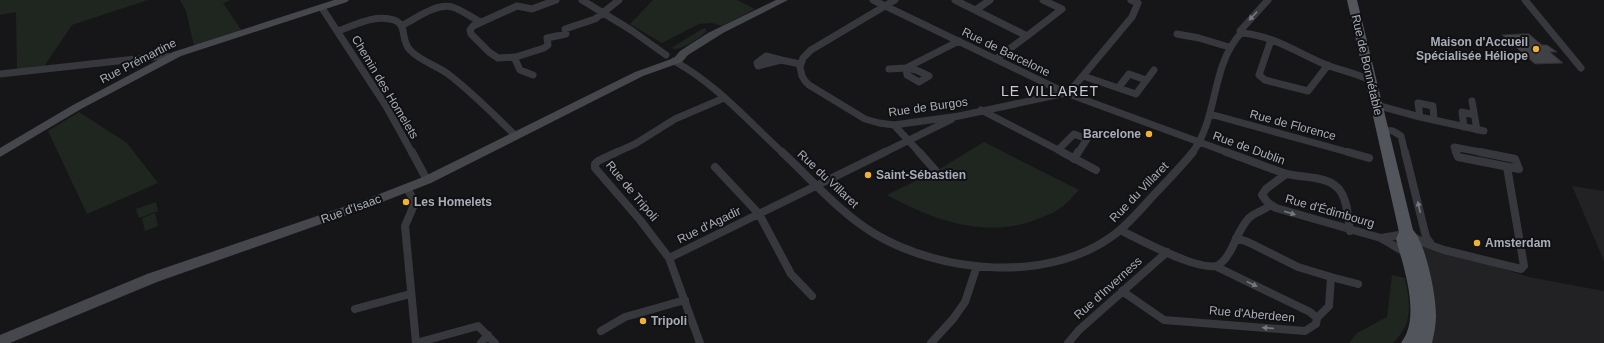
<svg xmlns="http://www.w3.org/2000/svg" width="1604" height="343" font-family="Arial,sans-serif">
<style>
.built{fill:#222225}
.green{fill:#1e261f}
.building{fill:#404145;stroke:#303034}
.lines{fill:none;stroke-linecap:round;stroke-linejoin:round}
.street-far1{stroke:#37383d;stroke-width:7}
.street{stroke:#37383d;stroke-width:8}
.secondary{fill:#45474d;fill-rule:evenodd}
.primary{fill:#53555c;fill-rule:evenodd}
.oneway{fill:#757881}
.poi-dot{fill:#f2b134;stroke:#111113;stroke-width:1.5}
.labels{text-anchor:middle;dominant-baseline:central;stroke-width:4;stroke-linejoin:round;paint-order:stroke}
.poi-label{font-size:12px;font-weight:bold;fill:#a8adb8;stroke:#111113;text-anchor:start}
.street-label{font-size:12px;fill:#a8adb8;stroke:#111113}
.quarter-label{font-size:14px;letter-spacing:1px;fill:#c9ccd4;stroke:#111113}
</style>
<rect width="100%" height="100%" fill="#161618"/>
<path class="built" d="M1572,186l32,5v70z
M1420,246l14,2 95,29 75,14v52h-173z"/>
<path class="green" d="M0,0h148l-76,25 -29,43 -26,3 -1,-59 -16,3z
M180,0h51l-8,3 19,28 -48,15 -8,-35z
M653,0h84l18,9 -33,17 -10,-3 -13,1 -37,19 -32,-19z
M704,28l2,1v3c-7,6 -27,21 -35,16z
M79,112l48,31 31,40 -71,31 -39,-83z
M984,142l95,48c-6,6 -12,14 -20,19 -4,3 -9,5 -14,7 -53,25 -109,6 -158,-21l49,-24z
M156,202l2,9 -19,7 -3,-9z
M155,213l3,13 -13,5 -3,-13z
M1392,275l13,3c5,27 9,44 -12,65h-44l8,-10 30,-16z"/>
<path class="building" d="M1520,34h9l13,11h5l10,7h-7l13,11 -28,1 -33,-29z"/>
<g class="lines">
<path class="street-far1" d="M556,0l-24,9 -15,-3 -44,20 -3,4 1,4 18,18 9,6 18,-1 28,-9 4,-3 -1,-7 19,-4 -1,-5 30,-10 24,-19
M582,0l49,30 35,25
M873,0l193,93 163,60
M895,0l-84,50 -8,8 -3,9 2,9 3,5 4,4 56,34 14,4 15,2 65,-9 107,-23 5,-3 61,-73 6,-14 -7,-3
M955,0l72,36 -31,23
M1525,0l56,68
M322,8l64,98 26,47
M977,9l13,-9
M403,25c14,-7 33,-22 49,-18 10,3 19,10 28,15
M338,31c17,-6 37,-17 56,-11 14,5 6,20 16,30 10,11 26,15 38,24 25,19 46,41 68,62
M1241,33c31,2 55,19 83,31 15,6 31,9 46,16
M1177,34l22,4 30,9
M1027,36l35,-27 -19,-9
M1271,40l-12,35 6,5 43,11 20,-26
M766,56l15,4 -23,6 -1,-3z
M514,57l6,13 13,5
M781,60l19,4
M674,61c41,22 75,61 109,92
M906,68l10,2 13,6 -10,6 -12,-7z
M889,69l17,-1 53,-27
M0,74l163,-18 8,1
M1083,76l53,18 18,-24
M1119,87l10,-13 17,6
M1472,101l5,29
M1376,105l44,12 64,14
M981,110l83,43
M1210,114l141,39
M1420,117l-2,-14 15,3 1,14
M894,125l26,28
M1464,127l-2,-15 12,3
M1382,130l11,1 8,5 4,17
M1058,150l16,-16 13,5 -9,14
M615,153l20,-9 40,-25 49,-21
M883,153l69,-34
M1192,153c27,-36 18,-86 49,-120l-1,-2 28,-31
M1456,153l-2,-6 31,6"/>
<path class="street" d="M412,152l15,28
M617,152l-19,9 -3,3v4l45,52 29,38 31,85
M782,152c30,28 58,61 93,82 66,39 171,49 236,3 16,-11 28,-26 41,-40 14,-15 28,-29 41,-45
M919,152l16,18
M1062,152l34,18
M1226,152c20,7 39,15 58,21 17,6 46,1 57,19 7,11 7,27 9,39
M1348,152l21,6
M1405,152l21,85 5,7
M1456,152l2,5 61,12 -4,-10 -35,-7
M1074,159l4,-7
M715,167l44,47 32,60 21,22
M1286,174l-20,15 -4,6 6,8 8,5 105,30 25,15
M407,188l7,13v4l-9,21 11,117
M1120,230c17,8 85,46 100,34 14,-11 16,-33 29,-46 6,-6 15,-7 21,-13
M1410,235l12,7 22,8 77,19 3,-3 -17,-99
M1236,238l12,4 50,25 33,10 -2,29 -12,12
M1381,238l24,-4
M669,258l216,-106
M1331,277l27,7
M1122,291l42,29 141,11 11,-7 1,-6 -7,-6 -93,-45
M355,309l55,-15
M601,331l24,-14 60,-17
M416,343l62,-17 17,17
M481,343l7,-8
M931,343l22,-24 12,-17 12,-36
M1068,343l11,-13 88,-78"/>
<path class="secondary" d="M334,0h15l-2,2 -166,54 -100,53 -81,48v-9l73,-43 100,-53z
M776,0h12l-65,33 -35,22 -6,7 -39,14 -212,107 -59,23 -215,76 -147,61h-10v-8l147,-61 217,-74 59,-23 212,-105 39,-14 6,-7 28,-18z"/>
<path class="primary" d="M1347,0h10l56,230c13,14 23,65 23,85 0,10 -2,19 -4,28h-31c2,-4 5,-7 6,-11 10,-27 -4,-67 -11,-93l3,-7z"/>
</g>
<defs><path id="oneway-solid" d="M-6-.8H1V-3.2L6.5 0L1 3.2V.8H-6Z"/></defs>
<g class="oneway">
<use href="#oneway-solid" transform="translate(1253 16) rotate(133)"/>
<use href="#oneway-solid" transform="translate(1419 207) rotate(-103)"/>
<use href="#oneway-solid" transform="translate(1290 213) rotate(17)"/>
<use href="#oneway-solid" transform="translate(1252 284) rotate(26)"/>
<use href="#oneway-solid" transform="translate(1268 328) rotate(-175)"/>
</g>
<g class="poi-dot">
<circle cx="1536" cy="49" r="4"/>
<circle cx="1149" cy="134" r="4"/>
<circle cx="868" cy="175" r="4"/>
<circle cx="406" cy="202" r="4"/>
<circle cx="1477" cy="243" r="4"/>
<circle cx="643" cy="321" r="4"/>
</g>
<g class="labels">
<g class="poi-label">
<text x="1528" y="42" text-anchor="end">Maison d'Accueil<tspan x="1528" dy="14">Spécialisée Héliope</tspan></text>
<text x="1141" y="134" text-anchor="end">Barcelone</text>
<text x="876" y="175">Saint-Sébastien</text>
<text x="414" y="202">Les Homelets</text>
<text x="1485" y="243">Amsterdam</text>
<text x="651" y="321">Tripoli</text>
</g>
<g class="street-label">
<text transform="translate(1006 52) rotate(26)">Rue de Barcelone</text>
<text transform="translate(138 61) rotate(-27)">Rue Prémartine</text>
<text transform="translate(1367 65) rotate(77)">Rue de Bonnétable</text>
<text transform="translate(385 87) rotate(59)">Chemin des Homelets</text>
<text transform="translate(928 107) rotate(-8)">Rue de Burgos</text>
<text transform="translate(1293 125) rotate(15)">Rue de Florence</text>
<text transform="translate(1249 148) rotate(20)">Rue de Dublin</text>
<text transform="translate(828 179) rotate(43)">Rue du Villaret</text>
<text transform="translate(632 191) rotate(50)">Rue de Tripoli</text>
<text transform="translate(1139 192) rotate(-46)">Rue du Villaret</text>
<text transform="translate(351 209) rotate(-20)">Rue d'Isaac</text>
<text transform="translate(1330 211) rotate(16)">Rue d'Édimbourg</text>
<text transform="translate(709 225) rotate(-26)">Rue d'Agadir</text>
<text transform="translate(1108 288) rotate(-42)">Rue d'Inverness</text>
<text transform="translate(1252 314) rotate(5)">Rue d'Aberdeen</text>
</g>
<g class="quarter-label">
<text x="1050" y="91">LE VILLARET</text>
</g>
</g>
</svg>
